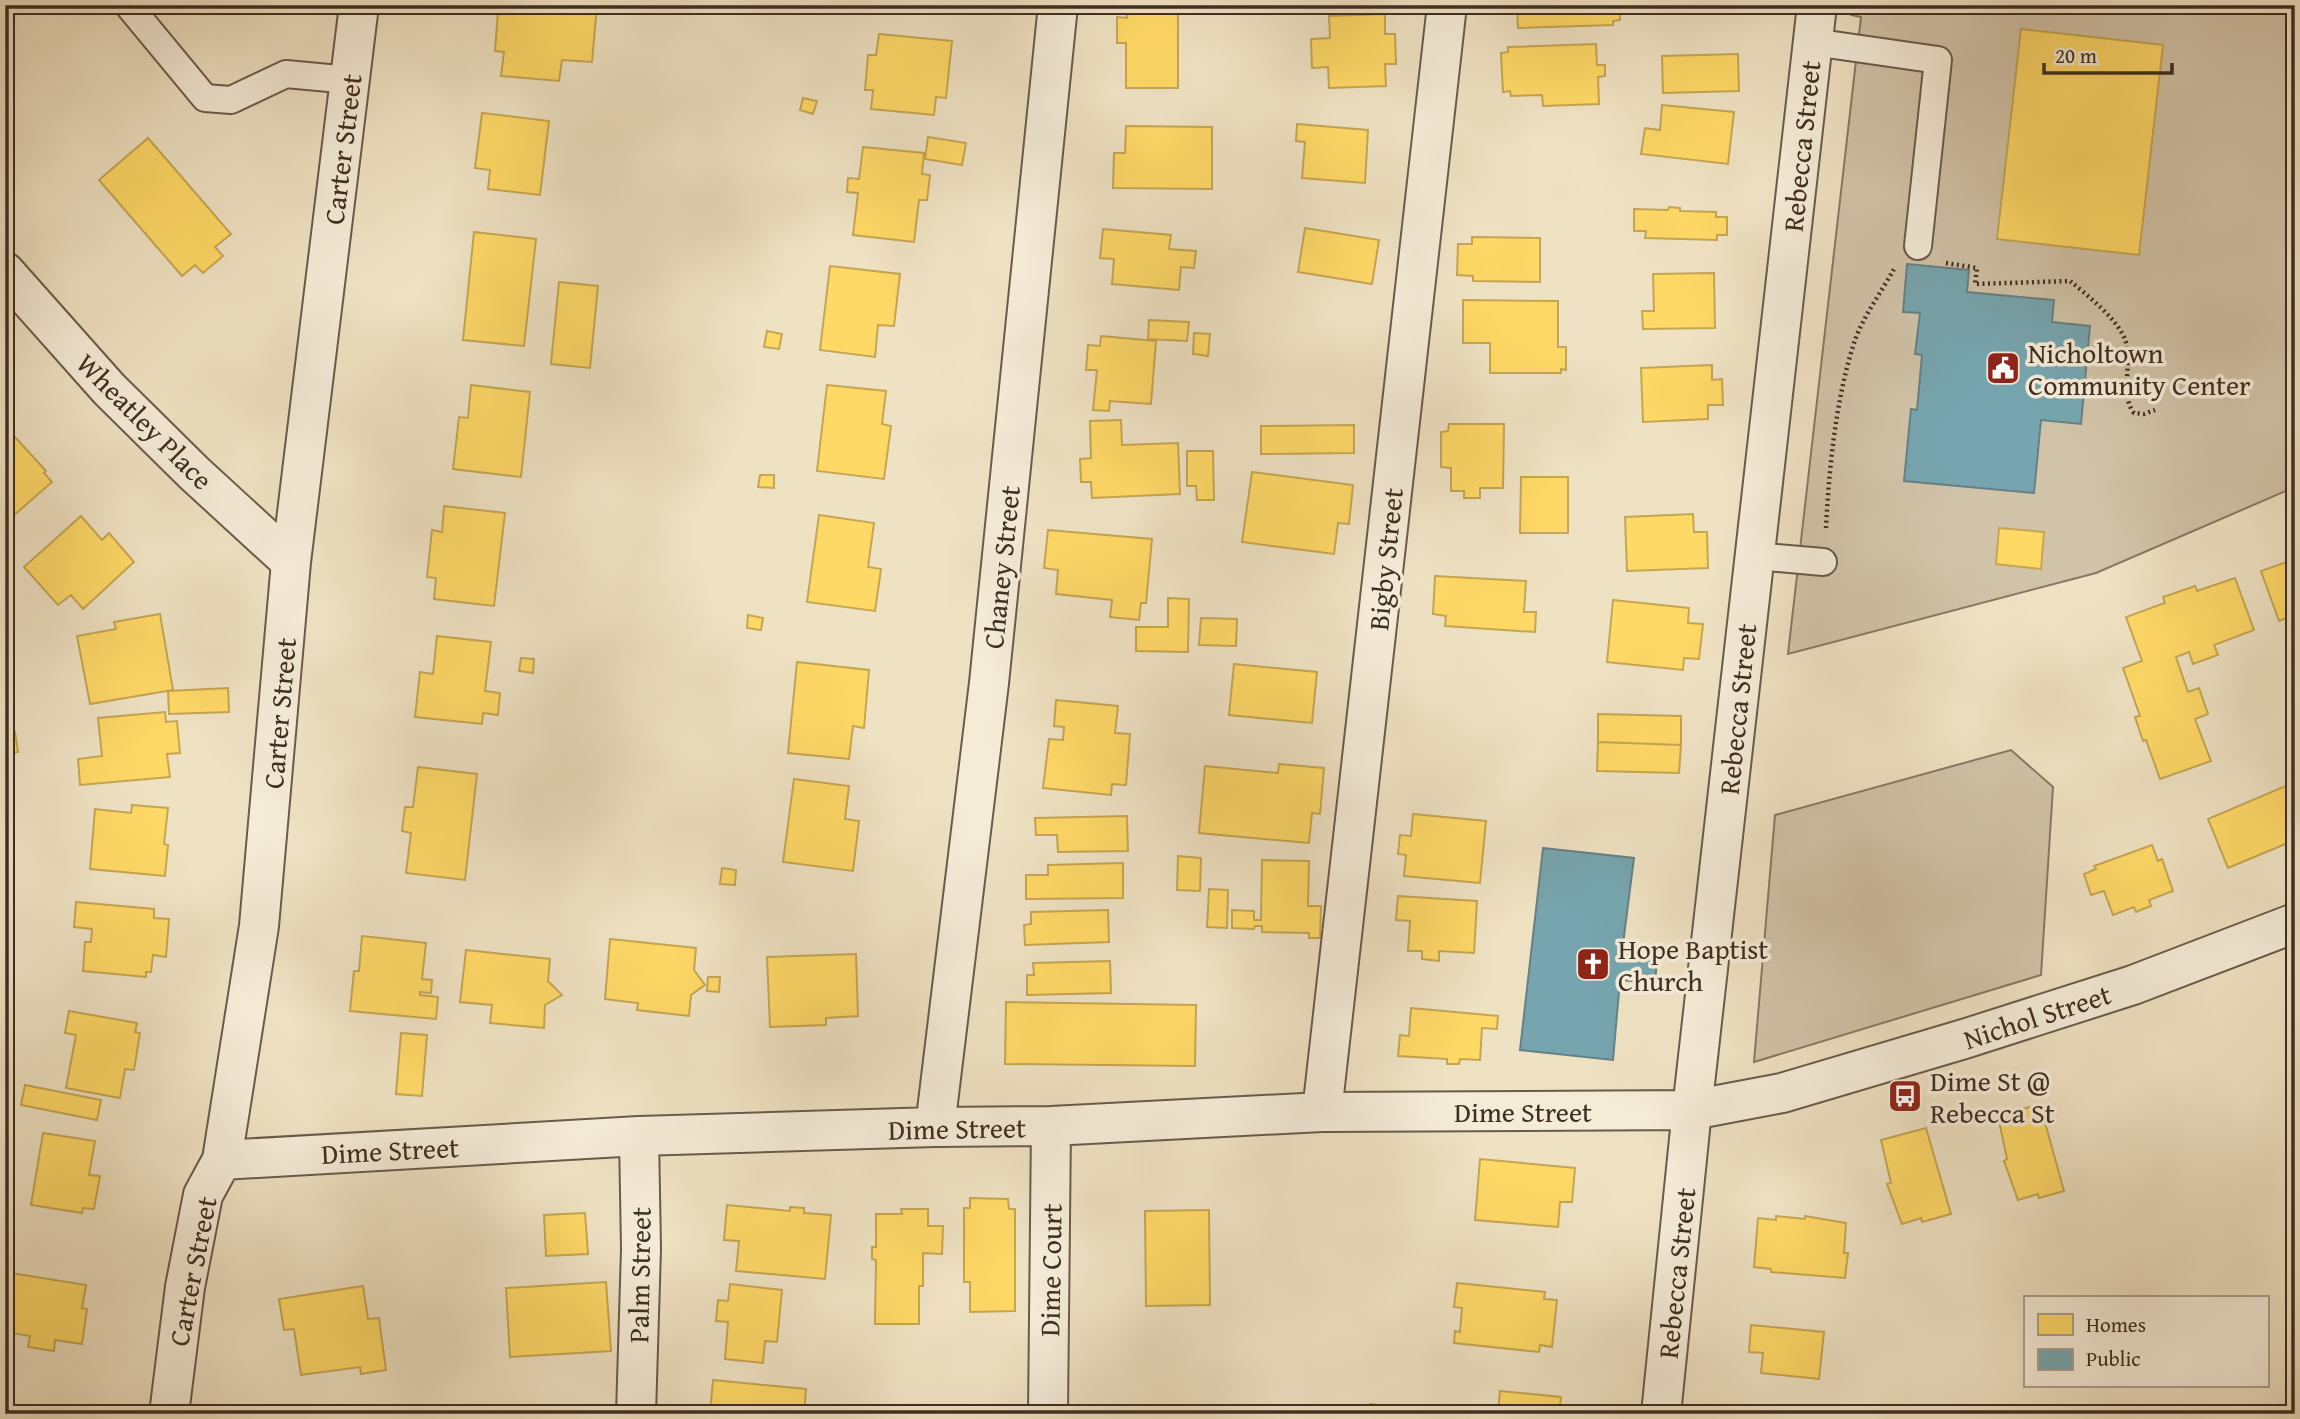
<svg xmlns="http://www.w3.org/2000/svg" width="2300" height="1419" font-family="'Gentium Book Plus',serif">
<style>
.green{fill:#d1c3a8;stroke:#887865;stroke-width:2}
.homes{fill:#ffd966;stroke:#c5a652;stroke-width:2}
.public{fill:#76a5af;stroke:#668185;stroke-width:2}
.lines{fill:none;stroke-linecap:round;stroke-linejoin:round}
.service-casing{stroke:#6b5b4a;stroke-width:30}
.minor-casing{stroke:#6b5b4a;stroke-width:42}
.path{stroke:#3f2e22;stroke-width:4.5;stroke-dasharray:2 3.5;stroke-linecap:butt}
.service{stroke:#f5ecd8;stroke-width:26}
.minor{stroke:#f5ecd8;stroke-width:38}
.labels{text-anchor:middle;dominant-baseline:central;stroke-width:7;stroke-linejoin:round;paint-order:stroke}
.street-label{font-size:28px;fill:#3f2e22;stroke:#f5ecd8}
.poi-label{font-size:28px;fill:#3f2e22;stroke:#f5ecd8;text-anchor:start}
</style>
<rect width="100%" height="100%" fill="#efe2c3"/>
<filter id="stains"><feTurbulence type="fractalNoise" baseFrequency=".00286" numOctaves="4"/><feColorMatrix values="0 0 0 0 .2 0 0 0 0 .09 0 0 0 0 .02 0 0 0 .5 -.17"/></filter>
<radialGradient id="worn" r=".72"><stop offset=".6" stop-color="#630" stop-opacity="0"/><stop offset="1" stop-color="#630" stop-opacity=".3"/></radialGradient>
<path class="green" d="M1852,5h278l20,3 1,-3h144v482l-199,86 -308,81 73,-637 -10,-2z
M2011,750l42,37 -12,188 -287,87 21,-247z"/>
<path class="homes" d="M508,5h89l-5,57 -30,-2 -3,21 -58,-5 3,-24 -9,-1 3,-40 10,1z
M1126,5h52v83h-52v-45h-9v-26l10,1z
M1517,5h96v3l6,-1 1,13 -7,1v4l-95,3z
M1385,14v20h10l1,30h-11l1,22 -57,2 -1,-21 -16,1 -1,-29 19,-1 -1,-22z
M2021,29l142,16 -24,210 -142,-16z
M879,34l73,7 -6,57 -10,-1 -2,18 -63,-6 2,-19h-8l3,-35h8z
M1596,44l1,21h8v11l-7,1 1,27 -56,2 -1,-11 -31,1 -1,-5 -7,1 -2,-39 7,-1v-5z
M1738,54l1,37 -76,2 -1,-37z
M803,98l14,3 -4,13 -13,-4z
M1662,105l72,7 -6,52 -87,-10 4,-26 15,2z
M482,113l67,8 -9,74 -52,-6 2,-19 -15,-2z
M1297,124l71,6 -3,53 -63,-5 3,-36 -9,-1z
M1126,126l86,1v62l-99,-1 1,-35h11z
M928,137l38,6 -4,22 -37,-6z
M148,138l83,96 -16,13 8,9 -20,17 -8,-8 -13,11 -83,-96z
M863,147l61,6 -2,21 8,1 -3,25h-8l-5,42 -61,-7 5,-42 -11,-1 1,-14 11,1z
M1669,207l11,1v3l36,1v5h11v18h-10v5l-72,-2 1,-7h-12v-22l34,1z
M1305,228l74,12 -7,44 -74,-12z
M1103,229l68,6 -2,14 27,2 -2,17 -13,-1 -2,23 -67,-6 2,-25 -14,-1z
M474,232l62,7 -12,107 -61,-6z
M1472,237l68,1v44l-67,-1v-5l-16,-1 1,-31h14z
M830,266l70,8 -6,52 -16,-1 -3,32 -55,-7z
M1714,273l1,55 -72,1 -1,-18h12l-1,-37z
M559,282l39,4 -8,82 -39,-4z
M1463,300l95,1v46h8v23l-5,-1v4h-71v-30h-27z
M1149,320l40,2 -2,19 -39,-2z
M767,331l15,3 -3,15 -15,-2z
M1194,333l16,1 -2,22 -15,-2z
M1101,336l55,5 -5,63 -41,-3 -1,10 -16,-1 4,-40h-11l2,-25 12,1z
M1712,365v15l10,-1 1,26h-15v14l-65,3 -2,-54z
M471,385l59,7 -9,85 -68,-8 6,-52 9,1z
M827,385l59,6 -4,33 9,2 -7,53 -67,-8z
M1121,420l1,25 56,-2 2,51 -88,4 -1,-16h-10l-1,-23 11,-1 -1,-37z
M1449,424h55l-1,64h-23v10h-16v-7h-13v-23l-10,-1v-35l7,-1z
M1354,425v28l-93,1v-28z
M5,426l41,45 -2,2 8,9 -40,35 -7,-5z
M1187,451h26l1,49h-17l-1,-14h-9z
M1252,472l101,13 -4,39 -11,-1 -4,31 -92,-12z
M760,475h14v13l-16,-1z
M1521,477h47v56h-48z
M444,506l61,7 -11,93 -60,-7 2,-21 -9,-1 5,-47 10,2z
M1693,514l1,18h13l1,36 -81,3 -2,-54z
M819,515l55,8 -6,44 13,2 -6,42 -68,-9z
M81,516l21,24 7,-7 25,29 -51,47 -12,-14 -13,10 -34,-38z
M1999,528l45,4 -3,37 -45,-5z
M1048,530l104,9 -6,64h-5l-2,17 -29,-3 2,-17 -56,-6 2,-24 -14,-2z
M2295,559v56l-16,6 -18,-50z
M1435,576l91,5 -2,31h12l-1,20 -90,-6 1,-10 -13,-2z
M2235,578l19,52 -40,15 4,10 -25,9 -4,-12 -13,5 12,35 11,-4 9,26 -13,5 16,42 -51,18 -14,-39 -3,1 -8,-24 5,-1 -17,-48 19,-7 -16,-44 39,-14 -2,-6 32,-11 2,5z
M1168,598l21,1 -1,53 -52,-1v-24h32z
M1613,600l76,8 -1,15 15,1 -4,35 -15,-1 -1,12 -76,-8z
M160,614l13,76 -83,14 -13,-68 39,-7 -2,-7z
M748,615l15,3 -2,12 -14,-2z
M1201,618l36,1 -1,27 -37,-1z
M437,636l54,6 -6,49 15,2 -2,22 -15,-2 -1,11 -67,-7 5,-45 13,2z
M521,658l13,1 -1,14 -14,-2z
M797,662l72,8 -5,58 -11,-2 -4,33 -61,-6z
M1234,664l83,8 -5,51 -83,-8z
M228,688l1,24 -60,2 -1,-23z
M1056,700l62,6 -3,27 15,1 -4,51 -14,-1 -1,11 -68,-7 6,-49 14,1 1,-13 -10,-1z
M165,712l1,10 11,-1 3,32 -13,1 3,23 -90,8 -2,-26 24,-3 -4,-38z
M1598,714l83,2v29l-83,-3z
M15,732l3,20 -13,2v-20z
M1598,742l83,3 -2,28 -82,-2z
M1279,764l45,4 -4,46 -8,-1 -3,30 -110,-10 6,-67 73,7z
M418,767l59,7 -12,106 -59,-7 5,-40 -9,-2 3,-24h8z
M794,779l55,7 -4,33 14,2 -6,50 -70,-9z
M2288,785l7,15v40l-67,28 -20,-49z
M132,805l36,3 -4,36 4,1 -3,31 -75,-7 5,-60 36,4z
M1413,814l73,7 -6,62 -76,-7 2,-21 -8,-1 2,-19 11,1z
M1127,816l1,35 -70,1 -1,-17h-21l-1,-17z
M2152,845l6,16 4,-2 11,32 -24,9 2,6 -15,6 -2,-5 -21,8 -9,-24 -13,4 -7,-21 12,-5 -2,-3z
M1178,856l23,2 -1,33 -23,-1z
M1262,860l47,1 -1,45h13l-1,32h-11v-5l-47,-1v-6h-7l-1,3 -22,-1v-18l22,1v9h7z
M1123,863v35l-97,1v-24h22v-10z
M722,868l14,2 -1,15 -15,-1z
M1209,889l19,1 -1,38 -20,-1z
M1398,896l79,5 -3,52 -35,-2v10l-17,-2v-8h-14l2,-30 -14,-1z
M76,902l78,7v9l15,1 -3,38 -13,-2 -2,17h-5v5l-63,-6 2,-29h6l1,-13 -18,-2z
M1108,910l1,32 -84,3 -1,-20 7,-1v-12z
M362,936l64,7 -4,36 10,1 -1,13 -11,-1v3l18,2 -2,22 -86,-8 4,-40h5z
M610,939l86,9 -2,22 11,15 -14,10 -2,21 -52,-6 1,-7 -33,-4z
M466,950l84,9 -2,22 14,14 -17,10 -1,23 -54,-5 2,-18 -32,-3z
M856,954l2,62 -32,2v7l-56,2 -3,-70z
M1110,961l1,32 -84,2v-20h7l-1,-12z
M708,977h12l-1,15 -12,-1z
M1006,1002l190,3 -1,61 -190,-2z
M1411,1008l87,8 -1,13 -15,-1 -2,32 -20,-1 -1,5h-12v-5l-49,-3 2,-21 9,1z
M69,1011l68,12 -2,9 5,1 -6,37 -9,-1 -5,29 -54,-10 10,-53 -11,-2z
M401,1033l26,2 -5,61 -26,-2z
M25,1085l76,15 -4,20 -76,-15z
M2037,1105l4,14h3l20,72 -25,7 -1,-4 -20,6 -14,-39 3,-2 -9,-43z
M1926,1128l25,86 -29,8 -1,-4 -19,6 -15,-40 4,-1 -10,-43z
M43,1133l52,8 -6,34 11,1 -6,33 -11,-1 -1,5 -51,-8z
M1480,1159l95,9 -3,34h-12l-2,25 -83,-7z
M970,1198l38,1 1,10h6v102l-45,1v-30h-6v-74h6z
M727,1205l63,6v-4l14,1v5l27,2 -6,64 -89,-8 3,-30 -15,-1z
M901,1209h27v17h15l-1,28 -19,-1v33h-4v38h-44l1,-64 -4,-1v-12h4v-33h26z
M1209,1210l1,95 -64,1 -1,-95z
M585,1213l3,41 -42,2 -2,-41z
M1776,1216l29,3v-3l41,7 -2,30h4l-3,25 -74,-6v-3l-17,-2 4,-49 18,2z
M5,1272l81,13 -4,23 5,1 -5,35 -27,-4 -1,11 -26,-4 2,-11 -25,-4z
M606,1282l5,69 -101,6 -4,-69z
M1457,1283l88,9 -1,7 13,1 -5,47 -12,-2 -1,7 -85,-9 1,-12 5,1 2,-24 -8,-1z
M730,1284l52,6 -5,52 -12,-1 -2,22 -38,-4 3,-37 -12,-1 2,-21 10,1z
M363,1286l5,33 11,-1 7,52 -25,4 -1,-7 -59,8 -7,-46 -10,1 -5,-31z
M1751,1325l73,7 -5,47 -58,-6 2,-20 -14,-1z
M713,1380l93,9 -2,25 -94,-1z
M1500,1391l61,6 -2,17h-61z
M1370,1404l16,2 -1,8h-16z
M527,1407l60,6 -60,1z
M27,1408l47,6h-48z"/>
<path class="public" d="M1907,264l62,6 -2,22 87,8 -2,22 38,4 -9,98 -40,-4 -7,73 -130,-12 7,-72 6,1 5,-55 -7,-1 5,-41 -17,-1z
M1543,848l91,10 -11,86 35,4 -3,35 -35,-3 -7,80 -93,-10z"/>
<g class="lines">
<g class="service-casing">
<path id="service" d="M128,5l77,93 26,2 55,-26 64,6
M1813,42l125,18 -20,186
M1755,556l68,6"/>
</g>
<g class="minor-casing">
<path id="minor" d="M5,272l104,117 85,84 97,89
M1322,1112l125,-1107
M935,1127l54,-444 69,-678
M222,1160l417,-24 296,-9 116,-1 271,-14 370,-2 90,-17 182,-54 169,-54 162,-62
M169,1414l16,-127 18,-92 19,-35 37,-234 32,-364 68,-557
M636,1414l5,-165 -2,-113
M1048,1414l3,-288
M1661,1414l31,-304 125,-1105"/>
</g>
<path class="path" d="M1946,263l31,5 -2,16 95,-3c18,15 44,35 54,56 11,24 -6,55 10,76l10,1 11,-4
M2085,381l42,4
M1826,528c3,-60 10,-131 29,-188 8,-23 27,-49 39,-71"/>
<use href="#service" class="service"/>
<use href="#minor" class="minor"/>
</g>
<defs>
<g id="civic-square" transform="scale(1.75)"><rect x="-9" y="-9" width="18" height="18" rx="4" fill="#8f2418" stroke="#f5ecd8"/><path d="M-.6-6.5H3V-4.5H.6V-3L4-1V1h2V6H-6V1h2V-1L-.6-3ZM-1.2 2.5V6h2.4V2.5Z" fill="#fff"/></g>
<g id="church-square" transform="scale(1.75)"><rect x="-9" y="-9" width="18" height="18" rx="4" fill="#8f2418" stroke="#f5ecd8"/><path d="M-1.2-6h2.4v3.5h3.3v2.4h-3.3V6h-2.4V-.1h-3.3v-2.4h3.3Z" fill="#fff"/></g>
<g id="bus-square" transform="scale(1.75)"><rect x="-9" y="-9" width="18" height="18" rx="4" fill="#8f2418" stroke="#f5ecd8"/><path d="M-5-6H5V4H4V6H2V4H-2V6H-4V4H-5ZM-3.5-4V0h7V-4ZM-3.5 1.2v1.5H-2V1.2ZM2 1.2v1.5H3.5V1.2Z" fill="#fff"/></g>
</defs>
<g fill-rule="evenodd">
<use href="#civic-square" x="2003" y="368"/>
<use href="#church-square" x="1593" y="964"/>
<use href="#bus-square" x="1905" y="1096"/>
</g>
<g class="labels">
<g class="street-label">
<text transform="translate(1801 146) rotate(-84)">Rebecca Street</text>
<text transform="translate(342 149) rotate(-83)">Carter Street</text>
<text transform="translate(145 421) rotate(45)">Wheatley Place</text>
<text transform="translate(1385 559) rotate(-84)">Bigby Street</text>
<text transform="translate(1001 567) rotate(-84)">Chaney Street</text>
<text transform="translate(1737 709) rotate(-84)">Rebecca Street</text>
<text transform="translate(279 713) rotate(-85)">Carter Street</text>
<text transform="translate(2037 1016) rotate(-18)">Nichol Street</text>
<text x="1523" y="1111">Dime Street</text>
<text transform="translate(957 1128) rotate(-1)">Dime Street</text>
<text transform="translate(390 1150) rotate(-3)">Dime Street</text>
<text transform="translate(1050 1270) rotate(-89)">Dime Court</text>
<text transform="translate(192 1271) rotate(-79)">Carter Street</text>
<text transform="translate(1676 1273) rotate(-84)">Rebecca Street</text>
<text transform="translate(639 1275) rotate(-89)">Palm Street</text>
</g>
<g class="poi-label">
<text x="2028" y="352">Nicholtown<tspan x="2028" dy="32">Community Center</tspan></text>
<text x="1618" y="948">Hope Baptist<tspan x="1618" dy="32">Church</tspan></text>
<text x="1930" y="1080">Dime St @<tspan x="1930" dy="32">Rebecca St</tspan></text>
</g>
</g>
<rect width="2300" height="1419" fill="none" stroke="#efe2c3" stroke-width="28"/>
<rect x="7" y="7" width="2286" height="1405" fill="none" stroke="#3f2e22" stroke-width="3.5"/>
<rect x="14" y="14" width="2272" height="1391" fill="none" stroke="#3f2e22" stroke-width="2"/>
<rect x="2024" y="1296" width="245" height="91" fill="#f5ecd8" stroke="#aca08f" stroke-width="2"/>
<rect x="2038" y="1314" width="35" height="21" fill="#ffd966" stroke="#aca08f" stroke-width="2"/>
<text x="2086" y="1332" font-size="21" fill="#3f2e22">Homes</text>
<rect x="2038" y="1349" width="35" height="21" fill="#76a5af" stroke="#aca08f" stroke-width="2"/>
<text x="2086" y="1366" font-size="21" fill="#3f2e22">Public</text>
<path d="M2044 63v10h128v-10" fill="none" stroke="#3f2e22" stroke-width="3.5"/>
<text x="2055" y="63" font-size="21" fill="#3f2e22" stroke="#f5ecd8" stroke-width="5" paint-order="stroke">20 m</text>
<rect width="100%" height="100%" filter="url(#stains)"/>
<rect width="100%" height="100%" fill="url(#worn)"/>
</svg>
